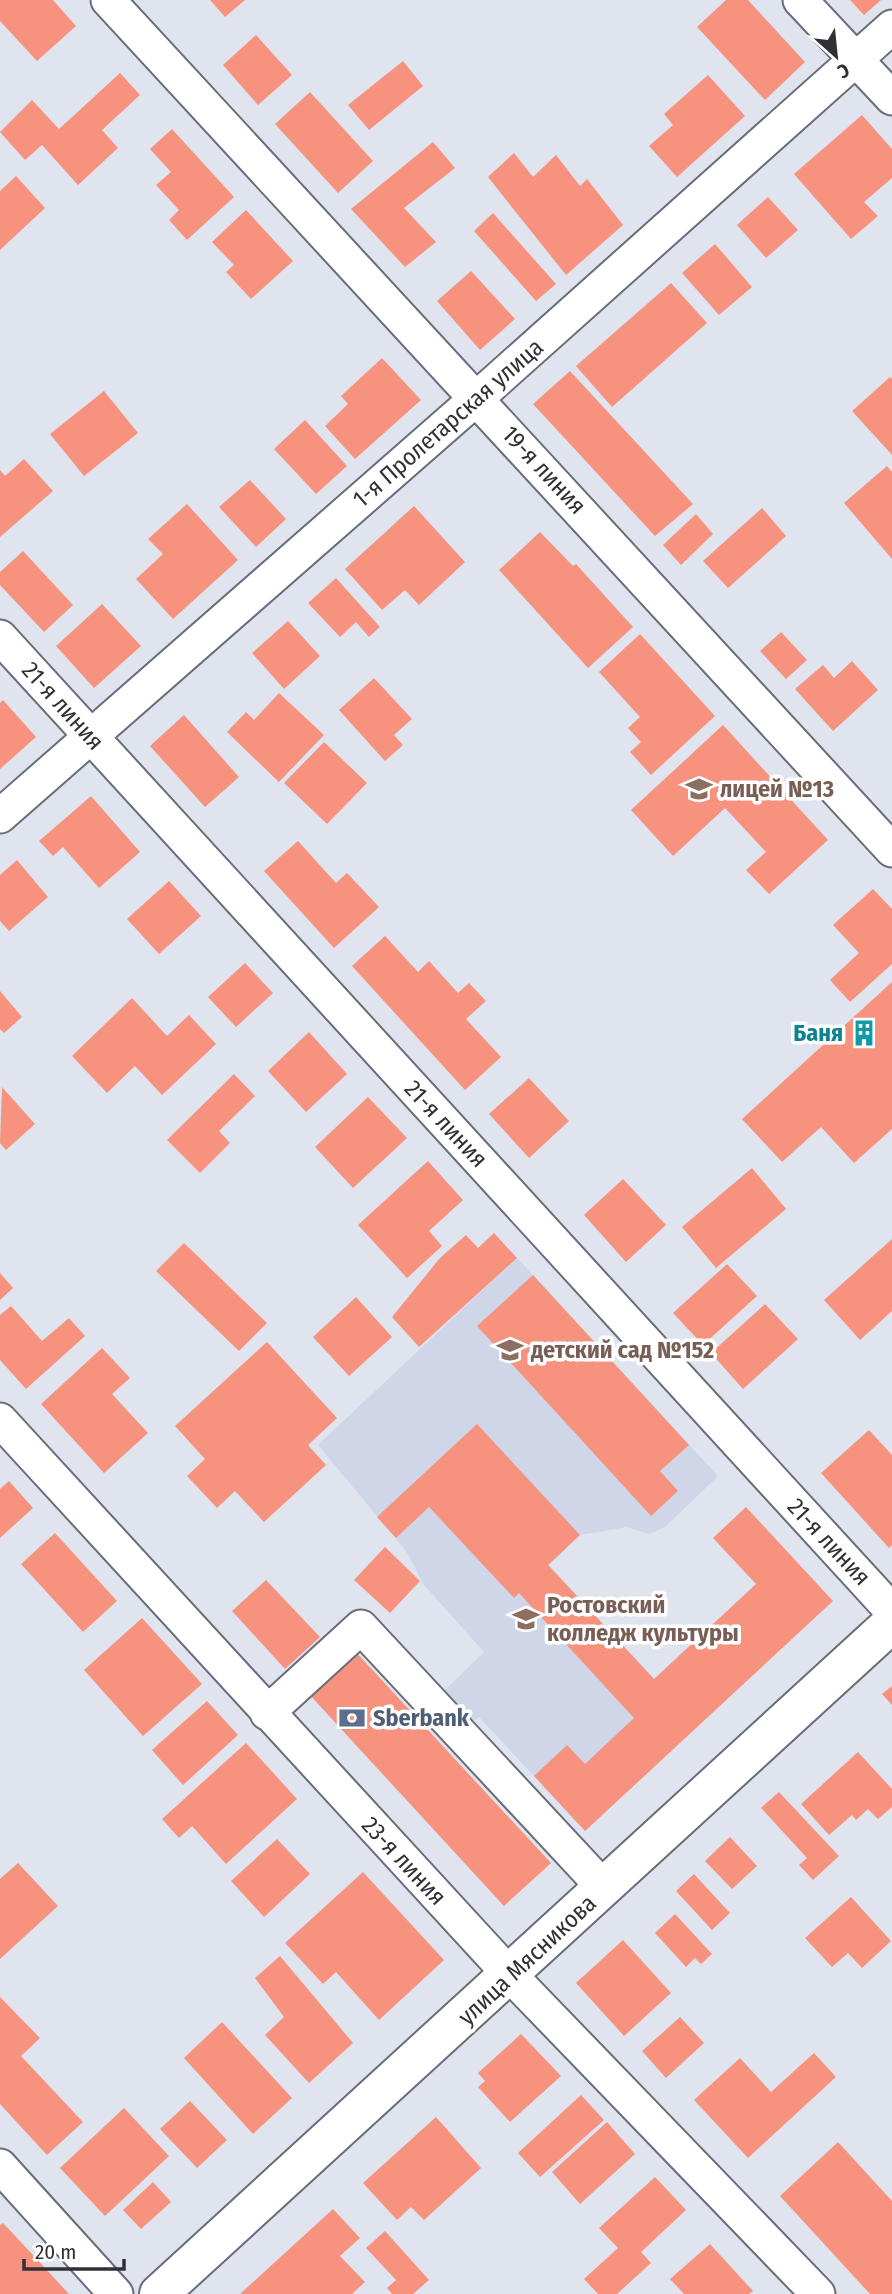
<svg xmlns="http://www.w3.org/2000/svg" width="892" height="2294" font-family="'Fira Sans Condensed',sans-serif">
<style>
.built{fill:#ced6e8}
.building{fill:#f7927f}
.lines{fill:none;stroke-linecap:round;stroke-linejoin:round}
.minor-casing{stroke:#696d77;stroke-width:37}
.major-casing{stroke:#696d77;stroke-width:42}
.minor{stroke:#fff;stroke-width:33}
.major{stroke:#fff;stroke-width:38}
.labels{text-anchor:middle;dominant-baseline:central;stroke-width:7;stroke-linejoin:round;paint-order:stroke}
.street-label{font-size:24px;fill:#2f3136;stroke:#fff}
.education-label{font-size:24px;font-weight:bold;fill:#785e54;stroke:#fff;text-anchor:start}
.culture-label{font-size:24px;font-weight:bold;fill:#0d838f;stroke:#fff;text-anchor:end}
.service-label{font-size:24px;font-weight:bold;fill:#4e5e75;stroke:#fff;text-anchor:start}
</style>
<rect width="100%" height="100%" fill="#dfe4ef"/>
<path class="built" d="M517,1258l201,218 -53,51 -16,7 -22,-7 -47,8 -31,30 149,161 -113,105 -106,-114 -6,5 -29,-31 40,-39 -60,-67 -18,-34 -88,-106z"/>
<path class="building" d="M0,0h53l23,26 -39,35 -37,-40z
M210,0h35l-20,17z
M726,0h22l57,62 -40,38 -68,-73z
M850,0h31l-17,15z
M256,35l36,40 -34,30 -35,-40z
M403,61l20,25 -54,44 -21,-25z
M120,73l20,22 -38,35 16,18 -40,37 -36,-40 -17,15 -25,-28 32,-32 27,29z
M708,75l37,41 -68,61 -28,-31 24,-21 -9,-11z
M310,92l63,69 -35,32 -63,-69z
M862,115l30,34v29l-28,24 14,14 -27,23 -57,-65z
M172,129l62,68 -47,43 -18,-20 10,-10 -23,-25 15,-13 -21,-23z
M433,142l22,26 -51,40 32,34 -31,25 -54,-58z
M514,153l19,24 23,-22 24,31 7,-7 36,46 -57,50 -78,-98z
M16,176l29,32 -45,42v-59z
M768,197l30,33 -32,28 -29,-33z
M246,210l47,51 -42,38 -25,-27 8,-7 -22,-23z
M493,213l63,71 -20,17 -62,-70z
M715,244l37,43 -33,28 -37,-42z
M471,271l44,48 -35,31 -43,-49z
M671,283l36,40 -95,84 -36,-41z
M382,358l39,42 -66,59 -30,-33 23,-22 -7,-8z
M570,371l123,133 -38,32 -122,-132z
M890,377l2,2v76l-40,-44z
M104,391l34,42 -54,43 -34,-42z
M305,420l42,46 -31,28 -42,-45z
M24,459l29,32 -53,46v-67l5,6z
M887,466l5,6v87l-48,-56z
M250,480l36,39 -30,28 -37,-40z
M187,504l51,56 -65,59 -37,-40 27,-25 -15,-15z
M414,506l51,56 -46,43 -14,-15 -23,20 -37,-41z
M762,508l24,28 -58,52 -25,-27z
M696,514l17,20 -32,31 -18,-20z
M540,532l33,34 3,-2 57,63 -45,41 -89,-98z
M23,551l50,54 -29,27 -44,-47v-13z
M336,578l44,49 -11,10 -13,-15 -16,15 -32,-34z
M102,604l39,42 -47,42 -38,-42z
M288,621l32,35 -36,33 -32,-36z
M781,632l26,28 -21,19 -26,-28z
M640,634l75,82 -64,59 -21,-23 11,-10 -13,-14 12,-11 -41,-45z
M852,661l26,29 -45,41 -38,-42 28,-24 11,13z
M374,678l38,41 -18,16 9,10 -18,16 -46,-51z
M279,693l45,42 -45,47 -52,-50 19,-20 8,8z
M3,700l33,37 -36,32v-66z
M184,715l55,62 -34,30 -55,-61z
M723,725l105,115 -59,54 -23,-24 20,-18 -41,-44 -52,48 -42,-46z
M324,742l43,41 -40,41 -43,-41z
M91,796l49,56 -41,36 -36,-41 -10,9 -14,-15z
M298,841l38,42 11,-10 32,34 -45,41 -70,-77z
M17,860l31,37 -39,34 -9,-10v-46z
M169,881l32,35 -42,38 -32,-35z
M873,889l19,20v55l-42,38 -20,-22 29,-27 -26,-28z
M385,936l33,36 11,-11 29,32 11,-10 17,18 -20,18 35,38 -36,33 -113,-124z
M245,963l28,30 -37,34 -28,-30z
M892,982v147l-38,34 -33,-36 -39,35 -40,-43z
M0,991l22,26 -18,16 -4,-4z
M132,998l35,38 22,-21 27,29 -54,51 -27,-29 -28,27 -35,-37z
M309,1032l38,42 -41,38 -38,-41z
M234,1074l21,22 -36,35 11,12 -30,30 -33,-33z
M529,1078l40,43 -40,37 -40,-44z
M2,1087l33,37 -29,26 -6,-7z
M368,1097l39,41 -54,50 -38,-41z
M428,1161l35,39 -34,31 13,15 -35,32 -49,-53z
M752,1168l34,41 -70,59 -34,-41z
M623,1179l43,46 -40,37 -42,-47z
M494,1233l23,25 -98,89 -27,-30 48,-59 26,-23 12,13z
M892,1239v72l-32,29 -36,-40z
M184,1243l83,80 -28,28 -83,-80z
M727,1264l30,32 -54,49 -30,-32z
M0,1273l13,15 -13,12z
M533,1275l156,170 -29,26 18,20 -27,25 -174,-190z
M356,1297l36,40 -43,39 -36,-39z
M765,1304l33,35 -55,50 -32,-36z
M11,1306l31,35 27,-23 16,18 -59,53 -26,-29v-45z
M267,1342l70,76 -29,27 18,20 -62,57 -29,-31 -18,17 -30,-32 18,-17 -30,-33z
M102,1348l28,30 -18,16 36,39 -44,40 -63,-69z
M477,1424l103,111 -32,30 106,114 102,-95 -43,-46 33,-31 87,94 -248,230 -51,-55 33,-31 18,19 49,-46 -115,-125 -5,5 -85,-91 -33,31 -19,-21z
M869,1430l23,25v90l-3,3 -68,-75z
M9,1481l24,27 -33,30v-49z
M55,1533l62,68 -34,31 -62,-68z
M385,1547l35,34 -30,32 -36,-33z
M266,1580l54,57 -35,32 -53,-58z
M142,1618l60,66 -59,52 -59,-66z
M354,1650l197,213 -47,43 -196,-213z
M892,1686v19l-10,-11z
M207,1701l31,34 -55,50 -31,-35z
M246,1743l51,56 -71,65 -34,-38 -13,12 -17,-19z
M858,1752l34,37v18l-14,12 -10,-10 -12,11 -4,-5 -23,20 -28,-31z
M779,1792l60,64 -26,24 -14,-15 8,-7 -46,-50z
M730,1837l27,29 -25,23 -27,-28z
M277,1839l33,35 -46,43 -33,-36z
M18,1863l40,43 -58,53v-80z
M363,1872l81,88 -65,60 -43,-48 -13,12 -38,-41z
M694,1874l36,39 -18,17 -36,-39z
M851,1897l40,44 -29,27 -14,-15 -16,14 -27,-29z
M675,1914l37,40 -11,10 -6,-6 -9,9 -31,-34z
M623,1940l48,53 -47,43 -48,-53z
M280,1956l73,87 -44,40 -44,-48 19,-18 -29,-39z
M0,1997l40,41 -19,18 62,66 -36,33 -47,-51z
M680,2017l24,26 -38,35 -24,-27z
M222,2022l70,76 -39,36 -69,-76z
M521,2034l40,42 -51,46 -32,-35 7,-6 -7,-8z
M814,2053l22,24 -88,81 -54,-58 46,-42 31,34z
M581,2095l23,25 -64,57 -22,-24z
M190,2101l37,39 -30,28 -37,-39z
M124,2108l45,48 -64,60 -45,-48z
M436,2117l45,51 -57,52 -13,-13 -14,13 -34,-37z
M607,2122l28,32 -55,50 -28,-32z
M838,2142l54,59v93h-22l-90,-98z
M655,2177l31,33 -45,42 10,11 -34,31h-19l-14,-15 34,-31 -19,-20z
M153,2182l18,20 -30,27 -18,-19z
M333,2209l27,29 -20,18 25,26 -13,12h-112z
M3,2223l30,32 36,39h-69v-69z
M385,2231l44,49 -16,14h-21l-5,-6 9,-8 -30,-32z
M710,2244l43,47 -4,3h-65l-14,-15z"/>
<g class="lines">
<g class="minor-casing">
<path id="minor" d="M108,0l784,850
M800,0l92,98
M0,637l892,974
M0,816l477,-418 415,-371
M0,1420l510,555 308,319
M267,1713l94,-86 243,261
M0,2166l116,128"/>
</g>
<g class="major-casing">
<path id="major" d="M159,2294l733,-671"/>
</g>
<use href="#minor" class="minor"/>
<use href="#major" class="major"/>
</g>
<defs>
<g id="school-bare" transform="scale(2.1)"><path d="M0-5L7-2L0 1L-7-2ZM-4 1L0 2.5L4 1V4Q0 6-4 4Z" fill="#8d6e63" stroke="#fff" stroke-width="2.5" paint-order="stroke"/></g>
<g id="building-bare" transform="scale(2.1)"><path d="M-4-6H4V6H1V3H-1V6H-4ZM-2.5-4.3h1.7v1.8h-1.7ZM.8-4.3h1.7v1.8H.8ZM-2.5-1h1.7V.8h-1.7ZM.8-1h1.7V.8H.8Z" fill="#0f9aa8" stroke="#fff" stroke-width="2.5" paint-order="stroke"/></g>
<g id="university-bare" transform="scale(2.1)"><path d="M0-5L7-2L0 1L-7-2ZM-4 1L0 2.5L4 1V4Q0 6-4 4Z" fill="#8d6e63" stroke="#fff" stroke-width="2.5" paint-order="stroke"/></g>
<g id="bank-bare" transform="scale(2.1)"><path d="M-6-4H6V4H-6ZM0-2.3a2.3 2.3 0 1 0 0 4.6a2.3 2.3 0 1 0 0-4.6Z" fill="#5c6f8a" stroke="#fff" stroke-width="2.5" paint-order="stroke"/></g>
</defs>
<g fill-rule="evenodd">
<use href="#school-bare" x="699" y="789"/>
<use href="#building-bare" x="864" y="1033"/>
<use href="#school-bare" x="510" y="1350"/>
<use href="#university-bare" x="526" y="1619"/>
<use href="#bank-bare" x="352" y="1718"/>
</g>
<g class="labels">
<g class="street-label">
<text transform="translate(448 423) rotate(-41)">1-я Пролетарская улица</text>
<text transform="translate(544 470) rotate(47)">19-я линия</text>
<text transform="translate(63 706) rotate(48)">21-я линия</text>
<text transform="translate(446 1124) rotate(47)">21-я линия</text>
<text transform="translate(829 1542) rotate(47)">21-я линия</text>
<text transform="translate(404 1861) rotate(47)">23-я линия</text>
<text transform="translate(527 1960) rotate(-43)">улица Мясникова</text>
</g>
<g class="education-label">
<text x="720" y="789">лицей №13</text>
<text x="531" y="1350">детский сад №152</text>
<text x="547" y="1605">Ростовский<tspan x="547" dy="28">колледж культуры</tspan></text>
</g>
<g class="culture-label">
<text x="843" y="1033">Баня</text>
</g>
<g class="service-label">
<text x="373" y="1718">Sberbank</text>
</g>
</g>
<g transform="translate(836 56) rotate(153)" stroke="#ffffff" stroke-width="5" paint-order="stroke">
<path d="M0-5L12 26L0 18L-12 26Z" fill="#2f3136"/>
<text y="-10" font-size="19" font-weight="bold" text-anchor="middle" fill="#2f3136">С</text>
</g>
<path d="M24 2259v10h100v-10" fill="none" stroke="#2f3136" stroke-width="3.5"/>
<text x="35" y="2259" font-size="21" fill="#2f3136" stroke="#ffffff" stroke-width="5" paint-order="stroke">20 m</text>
</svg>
